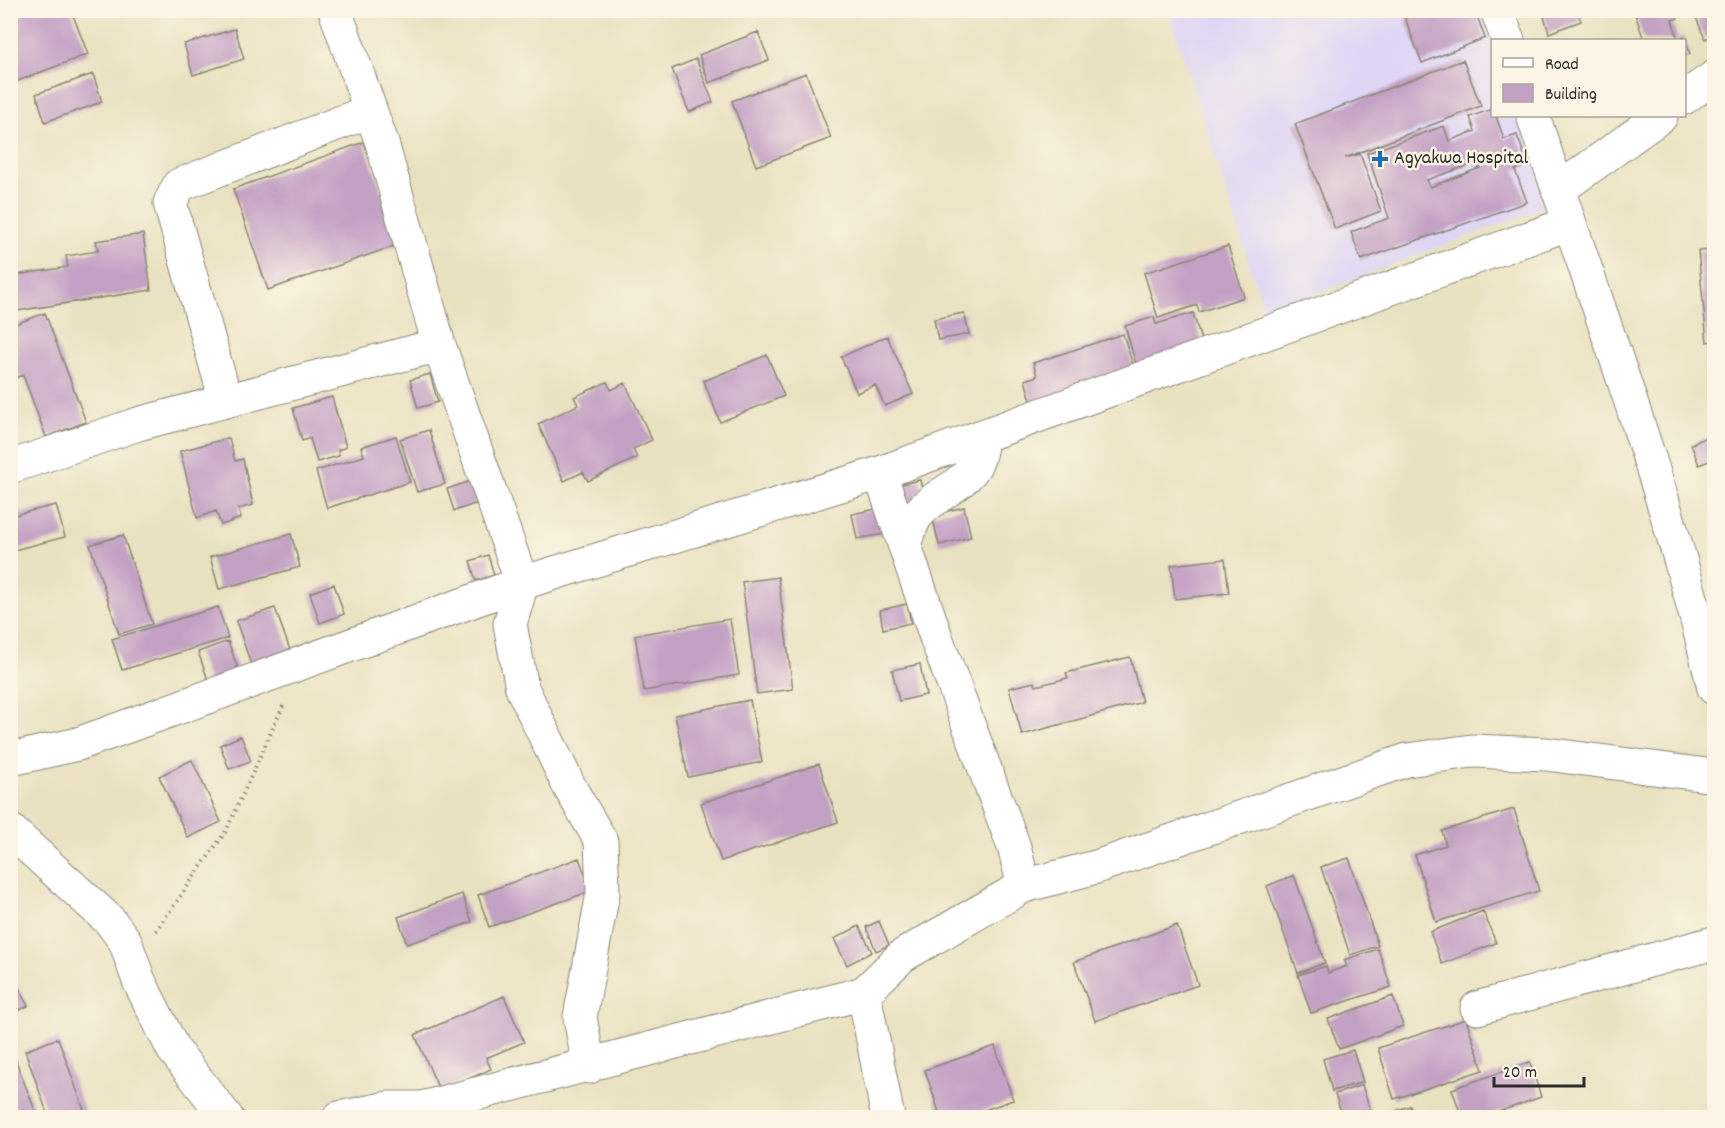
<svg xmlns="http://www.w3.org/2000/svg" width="1725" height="1128" font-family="Dekko,sans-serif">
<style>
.built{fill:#dfd5f5}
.building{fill:#c3a1c4;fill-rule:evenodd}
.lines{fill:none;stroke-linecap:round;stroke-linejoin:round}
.minor-casing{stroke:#8a8676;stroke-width:35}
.path{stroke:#8a8676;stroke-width:4;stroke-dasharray:1.5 4.5;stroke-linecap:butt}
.minor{stroke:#fff;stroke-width:33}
.poi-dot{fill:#1f6fb2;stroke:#fcf5e5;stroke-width:2}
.labels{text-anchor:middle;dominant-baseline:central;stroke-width:5;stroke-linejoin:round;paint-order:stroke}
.poi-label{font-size:20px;fill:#2b2b2b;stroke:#fcf5e5;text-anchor:start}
</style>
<rect width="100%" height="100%" fill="#fcf5e5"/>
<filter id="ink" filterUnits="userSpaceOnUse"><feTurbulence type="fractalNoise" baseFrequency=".0167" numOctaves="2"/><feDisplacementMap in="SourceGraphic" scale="12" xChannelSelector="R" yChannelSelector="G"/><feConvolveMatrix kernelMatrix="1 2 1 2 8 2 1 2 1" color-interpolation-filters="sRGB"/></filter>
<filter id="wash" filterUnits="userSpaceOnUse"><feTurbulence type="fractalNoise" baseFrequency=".008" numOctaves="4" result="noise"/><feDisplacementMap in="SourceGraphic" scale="24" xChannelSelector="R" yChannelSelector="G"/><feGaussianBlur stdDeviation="1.35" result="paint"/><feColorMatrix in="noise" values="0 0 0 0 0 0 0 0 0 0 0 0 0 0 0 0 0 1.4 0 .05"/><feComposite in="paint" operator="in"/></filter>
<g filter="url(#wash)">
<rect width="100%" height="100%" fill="#e9e2c1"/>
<path class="built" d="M1169,11h323v105h36l30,86 -293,111z"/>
<g id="blocks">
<path class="building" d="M10,10h61l17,44 -78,30z
M1410,10h65l10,28 -63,25 -19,-50z
M1542,10h35l4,11 -32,12z
M1646,10h30l2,8 -6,2 6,19 6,-3 6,18 -6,2v-16h-40l-9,-26z
M1693,10h21v25l-9,4z
M235,29l9,30 -51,16 -9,-31z
M758,32l11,28 -60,23 -10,-28z
M696,59l17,43 -24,10 -17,-43z
M1463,60l18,46 -136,52 15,-4 21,57 -46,18 -40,-105z
M806,73l25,65 -75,28 -24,-65z
M93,74l9,28 -57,20 -9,-28z
M1492,109v7h4l8,23 13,-4 11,30 -13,5 12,32 -166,58 -10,-28 38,-14 -22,-65 77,-27 5,15 26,-10 -5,-14zM1478,162l2,6 -50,19 -3,-7z
M364,142l36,102 -132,46 -35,-101z
M143,234l8,56 -141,22v-36l58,-9 -2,-11 32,-5 -2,-10z
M1228,246l16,51 -45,15 -2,-7 -39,13 -14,-45z
M1714,250v91l-7,1 -9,-91z
M45,313l41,109 -40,15 -23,-62 -13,5v-33l5,-2 -5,-19z
M964,313l5,21 -31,6 -4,-21z
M1193,313l10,34 -66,21 -12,-42 29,-9 2,7z
M1123,334l12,37 -103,33 -7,-24 12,-4 -4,-13z
M887,336l26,58 -28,12 -10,-21 -18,8 -16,-36z
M767,355l17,41 -64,26 -16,-41z
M430,374l8,28 -20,6 -8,-28z
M607,382l4,8 14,-7 27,57 -19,9 4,9 -49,23 -5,-9 -19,9 -26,-57 40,-19 -4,-8z
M332,397l14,50 -8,3 1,6 -22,6 -7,-24 -8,3 -9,-33z
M429,430l16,54 -28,8 -17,-53z
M1714,434v25l-15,6 -8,-21z
M396,436l14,46 -83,26 -11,-37 48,-15 -3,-9z
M229,438l6,23 8,-2 10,46 -15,4 3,9 -20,7 -5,-14 -19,7 -17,-67z
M474,480l7,22 -27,9 -7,-22z
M920,480l4,18 -28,6 -4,-18z
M56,505l9,32 -55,14v-35z
M886,507l4,26 -33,6 -5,-25z
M964,507l7,30 -32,8 -7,-30z
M291,534l9,33 -81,22 -9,-32z
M123,535l29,89 -33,10 -29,-89z
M488,555l6,20 -18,6 -6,-20z
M1225,559l4,34 -54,6 -4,-34z
M778,577l15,112 -36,5 -15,-112z
M334,584l10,30 -24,9 -10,-30z
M907,604l4,19 -28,6 -3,-19z
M218,607l10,31 -106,32 -10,-31z
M275,608l16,45 -39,14 -16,-46z
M730,619l9,56 -95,16 -9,-56z
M228,641l14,39 -30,11 -14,-39z
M1130,657l12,45 -120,33 -13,-47 25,-6 2,4 32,-8 -2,-5z
M920,664l6,31 -27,6 -7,-31z
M750,700l12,62 -74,15 -13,-62z
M241,736l10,25 -22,8 -9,-24z
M192,760l29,62 -33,16 -29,-62z
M819,764l19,58 -117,39 -20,-58z
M1514,809l25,82 -103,31 -21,-67 31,-10 -4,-14z
M579,858l12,33 -102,36 -11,-32z
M1349,858l29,88 -28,9 -29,-88z
M1294,875l31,88 -27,10 -31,-87z
M462,894l10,28 -65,22 -9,-27z
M1483,911l13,32 -54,21 -12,-32z
M879,921l10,24 -13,6 -10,-24z
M1177,925l21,60 -103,36 -21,-59z
M859,926l13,26 -25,13 -13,-26z
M1378,949l13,38 -80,26 -13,-38 28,-9 2,7 19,-7 -3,-6z
M10,972l18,34 -18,9z
M504,996l20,46 -38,16 5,11 -51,23 -25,-57z
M1393,996l10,30 -64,23 -11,-30z
M1466,1019l17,51 -89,29 -16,-51z
M58,1038l29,80h-38l-24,-67z
M995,1046l18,54 -51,18h-21l-16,-48z
M1353,1050l10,32 -31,9 -9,-32z
M12,1051l26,67h-28z
M1530,1062l11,35 -60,21h-19l-10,-29z
M1362,1085l11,33h-30l-8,-24z
M1410,1106l4,12h-37v-1z"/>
</g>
</g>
<g filter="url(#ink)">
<use href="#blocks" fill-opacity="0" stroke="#8a8676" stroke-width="1.5"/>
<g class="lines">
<g class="minor-casing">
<path id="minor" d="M335,10l47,133 57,202 83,238 -12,41 12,64 48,100 31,53 2,52 -23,124 9,50
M1497,10l11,30
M1684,98l30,-21
M1533,116c64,189 135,377 181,572
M1558,190l103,-74
M226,401l-56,-198 9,-18 191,-74
M10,467l128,-43 301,-79
M905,540c4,-7 7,-18 12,-25 25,-30 65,-30 64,-78
M10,754l2,5 66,-15 444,-161 358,-110
M10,830l100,91 15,20 14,40 34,68 54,69
M1024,886l72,-19 311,-107 65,-9 74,3 168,22
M1477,1008l237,-65
M339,1118l50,-10h33l442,-115
M888,1118l-24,-125 38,-37 122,-70 -10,-39 -77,-207 -57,-167 688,-249"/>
</g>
<path class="path" d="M156,931l70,-100 58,-127"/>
<use href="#minor" class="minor"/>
</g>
</g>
<path class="poi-dot" d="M1377 150h6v6h6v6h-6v6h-6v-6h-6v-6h6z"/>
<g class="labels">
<g class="poi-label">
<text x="1394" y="159">Agyakwa Hospital</text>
</g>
</g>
<rect width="1725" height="1128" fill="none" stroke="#fcf5e5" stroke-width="36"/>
<rect x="1491" y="39" width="195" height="78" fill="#fcf5e5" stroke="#a8a49b" stroke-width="1.5"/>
<rect x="1503" y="58" width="30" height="9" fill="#ffffff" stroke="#a8a49b" stroke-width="1.5"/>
<text x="1545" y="69" font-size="18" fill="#2b2b2b">Road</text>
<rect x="1503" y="84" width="30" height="18" fill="#c3a1c4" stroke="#a8a49b" stroke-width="1.5"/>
<text x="1545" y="99" font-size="18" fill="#2b2b2b">Building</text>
<path d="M1494 1077v9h90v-9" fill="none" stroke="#2b2b2b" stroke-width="3"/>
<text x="1503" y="1077" font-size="18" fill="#2b2b2b" stroke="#fcf5e5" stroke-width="4.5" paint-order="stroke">20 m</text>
</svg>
